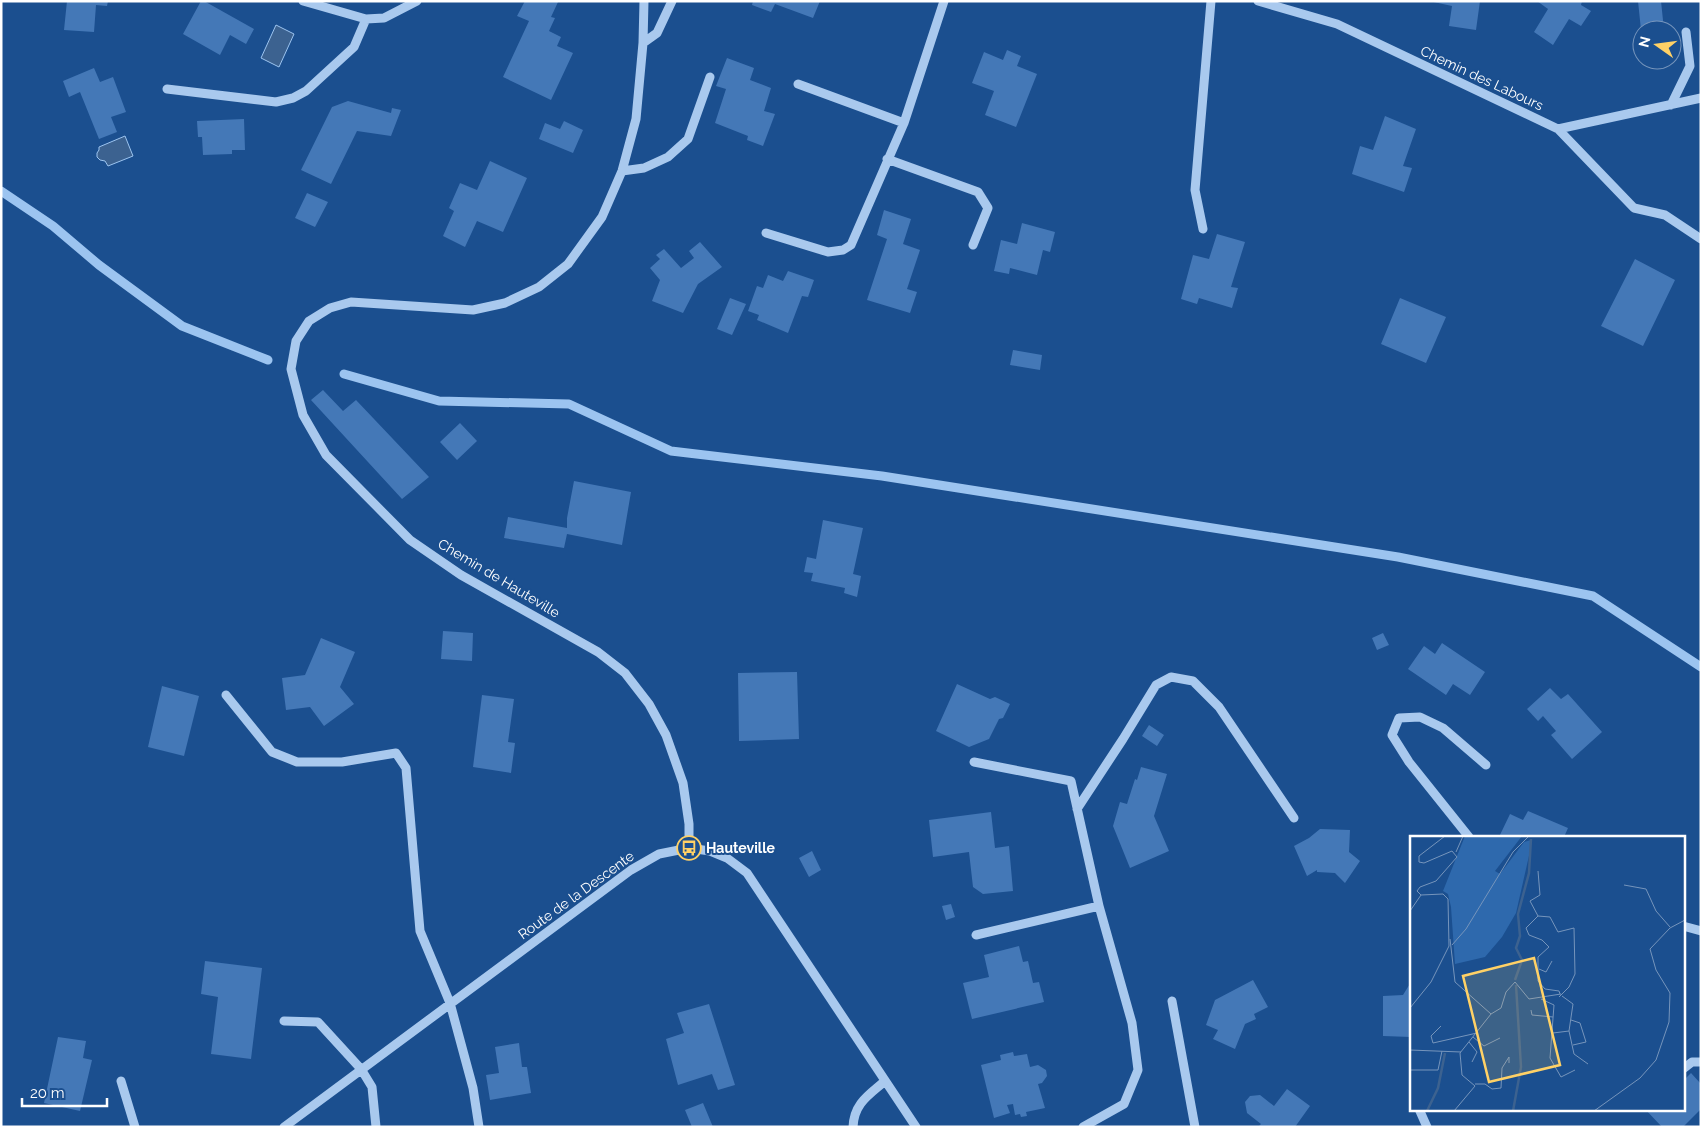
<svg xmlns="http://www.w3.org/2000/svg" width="1702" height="1128" font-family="Raleway,sans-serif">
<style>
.water{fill:#3c6290;stroke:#9cc4f0}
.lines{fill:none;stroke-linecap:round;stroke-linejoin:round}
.stream{stroke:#9cc4f0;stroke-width:9}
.building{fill:#4478b7}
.minor{stroke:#a9c9ee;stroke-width:9}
.labels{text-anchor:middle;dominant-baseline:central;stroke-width:4;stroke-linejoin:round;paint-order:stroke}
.street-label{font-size:14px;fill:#fff;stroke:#1b4f8f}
.poi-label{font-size:14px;font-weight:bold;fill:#fff;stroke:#1b4f8f;text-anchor:start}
.inset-river{fill:none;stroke:#3c6290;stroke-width:2.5}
.inset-road{fill:none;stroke:#7695bc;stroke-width:1}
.view{fill:#ffd166;fill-opacity:0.15;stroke:#ffd166;stroke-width:2.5}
.inset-edge{fill:none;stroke:#fff;stroke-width:2.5}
</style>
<rect width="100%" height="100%" fill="#1b4f8f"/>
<path class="water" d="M276,25l18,9 -15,33 -18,-9z
M125,136l8,20 -25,10 -3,-5 -5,-1 -3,-3v-4l2,-3v-3z"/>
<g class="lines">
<path class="stream" d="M1,191l52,35 46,39 83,61 86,34
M344,374l95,27 130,3 102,47 211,25 516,81 195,39 108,71"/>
</g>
<path class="building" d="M67,1h41l-1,5 -11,-1 -2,27 -30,-2z
M201,1h3l50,28 -8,15 -16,-9 -10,20 -37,-21z
M525,1l33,1 -7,15 4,1 -6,13 12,6 -4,9 16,7 -22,47 -48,-23 26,-56 -12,-5z
M753,1h67l-7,17 -38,-14 -4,8 -19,-7z
M1429,1h51l-4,29 -27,-4 3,-20z
M1537,1h45l-1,4 10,6 -10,15 -12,-7 -16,26 -19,-13 14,-23z
M1638,1h23l3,29h-23z
M1007,50l14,6 -4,10 20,8 -21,53 -31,-12 9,-24 -22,-8 12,-31 19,8z
M727,58l27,10 -4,12 21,8 -7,23 11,3 -12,32 -16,-6 1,-4 -33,-13 11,-34 -10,-3z
M94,68l6,14 13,-5 13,35 -15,5 6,15 -18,7 -19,-47 -11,5 -6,-16z
M348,101l43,12 1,-5 9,2 -10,26 -34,-5 -26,53 -30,-14 31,-63z
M1385,116l31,13 -13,37 9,2 -8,24 -52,-18 8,-28 13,4z
M244,119l1,31h-13v4l-29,1 -1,-18h-4l-1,-16z
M564,121l19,9 -10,23 -34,-14 6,-16 15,6z
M490,161l37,17 -24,54 -26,-11 -12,26 -22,-11 11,-25 -5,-3 11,-25 17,7z
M307,193l21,9 -13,25 -20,-9z
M884,210l27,9 -8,25 17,6 -13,39 10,3 -7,21 -43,-13 20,-61 -10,-4z
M1022,223l33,9 -5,20 -7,-2 -6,25 -27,-7 -1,6 -15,-3 7,-31 16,4z
M1217,234l28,8 -14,45 7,1 -6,20 -33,-10 -2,6 -16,-5 12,-44 16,4z
M700,242l22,25 -24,17 -15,29 -31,-12 8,-21 -10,-12 10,-9 -4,-4 8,-6 17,19 13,-10 -5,-7z
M1635,259l40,21 -32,66 -42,-20z
M788,271l26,9 -6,17 -6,-1 -14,37 -31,-13 2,-5 -11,-4 9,-25 6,2 5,-13 15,6z
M730,298l16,6 -14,31 -15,-6z
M1400,298l46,19 -20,46 -45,-19z
M1013,350l29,5 -2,15 -30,-5z
M323,390l20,21 13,-11 73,77 -27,22 -91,-99z
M460,423l17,18 -20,19 -17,-18z
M574,481l57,11 -9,53 -55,-11 -3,14 -60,-10 4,-21 59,11v-10z
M823,520l40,8 -10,46 8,2 -4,21 -13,-4 1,-5 -34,-7 2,-8 -9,-1 3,-15 9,2z
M443,631l30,2 -1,28 -31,-2z
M1383,633l6,12 -12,5 -5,-12z
M321,638l34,14 -15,35 14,17 -30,22 -14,-19 -24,3 -4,-32 23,-3z
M1442,643l43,29 -15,23 -17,-11 -7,11 -38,-26 16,-23 11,8z
M797,672l2,67 -60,2 -1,-68z
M957,684l33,15 5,-2 15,7 -7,14 -4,1 -10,20 -20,8 -33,-16z
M162,686l37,10 -15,60 -36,-9z
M1550,688l11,11 7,-5 34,38 -30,27 -21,-24 5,-4 -13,-15 -5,5 -11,-12z
M482,695l32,4 -6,43 7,1 -4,30 -38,-6z
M1149,725l15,10 -7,11 -15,-10z
M1141,767l26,7 -13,42 15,35 -39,17 -17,-42 7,-24 7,2 8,-25 2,1z
M1528,811l40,17 -4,9h-65l11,-23 13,6z
M991,812l4,36 14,-2 4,45 -30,3 -10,-7 -4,-35 -36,5 -4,-37z
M1320,829l30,1 -1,22 11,9 -15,22 -10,-10 -18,-1v-2l-10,6 -13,-30 15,-8z
M812,851l9,19 -12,7 -10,-19z
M951,904l4,13 -9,3 -4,-14z
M1019,946l4,16 5,-1 5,22 6,-1 5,20 -72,17 -9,-36 26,-6 -5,-22z
M205,961l57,7 -11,91 -40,-5 7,-57 -17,-3z
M1253,980l15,27 -14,7 2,5 -11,5 -10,25 -22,-10 5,-9 -12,-5 9,-25z
M1411,982v55l-28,-1v-40l20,-1z
M709,1004l26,81 -17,5 -6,-16 -34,11 -12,-46 18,-6 -7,-20z
M58,1037l28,4 -3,17 9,2 -12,51 -36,-8z
M519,1043l3,24h5l4,26 -41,7 -4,-25 13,-2 -4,-26z
M1013,1052l1,4 13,-2 3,13 8,-2 8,5 1,6 -5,7 -4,1 7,24 -19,4 1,4 -6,1 -1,-3 -5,1 -2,-11 -6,1 3,8 -16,5 -13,-53 20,-5 -1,-5z
M1691,1073l10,11v25l-18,18h-21l-17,-18h38v-28z
M1287,1089l23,17 -15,21h-37l3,-3 -14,-11 -2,-11 5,-6 10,-1 14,11z
M703,1103l10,24h-21l-7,-17z"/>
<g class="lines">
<path class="minor" d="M303,1l63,18 18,-1 33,-17
M644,1l-1,42 -7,76 -14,52 -20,46 -34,47 -29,23 -34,16 -32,7 -122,-8 -21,6 -21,13 -13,20 -5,28 12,46 23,40 84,85 51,35 137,77 27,21 24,31 17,31 17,48 6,41v24
M1258,1l79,23 221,105 143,-31
M643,43l14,-10 15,-32
M798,84l106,39
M167,89l109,13 17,-4 13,-7 48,-44 12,-28
M1671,105l19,-39 -4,-34
M1558,129l76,79 31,7 36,24
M887,159l91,33 10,16 -15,37
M622,171l22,-3 24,-11 20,-18 22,-62
M1203,229l-8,-39 16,-189
M766,233l62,19 15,-2 8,-5 53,-122 40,-122
M226,695l46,57 25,10h45l54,-9 10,15 14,163 30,72 23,85 6,39
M974,762l97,19 28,125 33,117 6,47 -14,34 -41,23
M1077,809l46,-70 33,-54 15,-8 22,4 26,26 75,111
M1469,837l-60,-75 -17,-27 7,-17 21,-1 23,11 43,37
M1683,926l18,5
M976,935l123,-29
M1172,1001l23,126
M284,1021l34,1 43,47 11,18 4,40
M1683,1069l9,-7h9
M121,1081l14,46
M1419,1109l8,18
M284,1127l347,-257 28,-16 30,-6 21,3 17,7 20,15 169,254
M853,1127c1,-24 16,-32 32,-46"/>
</g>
<defs>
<g id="bus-ring" transform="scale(1.25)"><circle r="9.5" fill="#1b4f8f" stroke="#ffd166" stroke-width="1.5"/><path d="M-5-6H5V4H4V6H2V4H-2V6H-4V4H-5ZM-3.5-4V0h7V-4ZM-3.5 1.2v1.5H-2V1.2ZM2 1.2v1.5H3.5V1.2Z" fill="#ffd166"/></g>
</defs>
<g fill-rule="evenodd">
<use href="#bus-ring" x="689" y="848"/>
</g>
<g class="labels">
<g class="street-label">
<text transform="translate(1482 78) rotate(25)">Chemin des Labours</text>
<text transform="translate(499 578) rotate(31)">Chemin de Hauteville</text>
<text transform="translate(576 895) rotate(-36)">Route de la Descente</text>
</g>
<g class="poi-label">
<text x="706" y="848">Hauteville</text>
</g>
</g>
<g transform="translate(1410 836)">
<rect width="275" height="275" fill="#1b4f8f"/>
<path d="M55,0h57l-27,35 5,3 24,-32 7,-2v7l-15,66 -14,24 -17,20 -30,7 -4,-57 -3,-13 -5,-3z" fill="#2e69ad"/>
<path class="inset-river" d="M105,144l7,-20 -6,-12 4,-12 -2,-22 11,-41 2,-34M17,275l11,-23 7,-35M103,275l8,-44 -5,-82"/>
<path class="inset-road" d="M46,16l7,-16M128,35l2,24 -10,6 8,15M214,49l22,4 10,22 14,16M0,75l11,-16M40,103l5,43 36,32M42,109l14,-16 47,-77 16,-16M129,133l7,3 6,-11M152,160l11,8 -4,27 5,23 14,10M149,161l10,-10 6,-13 -1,-46 -16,4 -8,-15 -12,-1 -12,12 3,7 13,5 7,7 -11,10v24l7,8 14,2 1,3M131,163l13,6 -4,53 11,19 14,-7M0,172l21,-26 18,-36 -1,-47 -5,-5 -22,1 -4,-4 3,-4 16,-6 21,-24 -5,-6 -28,12 -5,-1v-6l26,-20M121,174l1,5 21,2M81,178l10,-6 5,-16 9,-10 14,17 32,-5M161,184l9,3 6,19 -13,3M31,190l-10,10 2,7 44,-10M143,197l16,-2M63,201l11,9 16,-8M59,206l8,10 -5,10M0,214l51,2M0,234h28l4,-19M65,248h10l7,5 9,-1 1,-20 7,-11v6M44,275l21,-25 -13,-11 -2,-22 31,-39M184,275l46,-33 16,-18 13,-38 1,-29 -14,-23 -6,-21 20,-21 15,-8"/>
<path class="view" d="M124,122l26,107 -71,17 -26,-106z"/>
<rect width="275" height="275" class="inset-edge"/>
</g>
<rect width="1702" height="1128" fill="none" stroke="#ffffff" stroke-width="5"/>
<g transform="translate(1657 45) rotate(284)"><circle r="24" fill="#1b4f8f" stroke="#7695bc"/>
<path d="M0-4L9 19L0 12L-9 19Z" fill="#ffd166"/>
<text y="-8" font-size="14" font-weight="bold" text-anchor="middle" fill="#ffffff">N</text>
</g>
<path d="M22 1098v8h85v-8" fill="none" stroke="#ffffff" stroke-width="2.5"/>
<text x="30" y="1098" font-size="15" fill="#ffffff" stroke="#1b4f8f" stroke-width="4" paint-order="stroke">20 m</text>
</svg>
